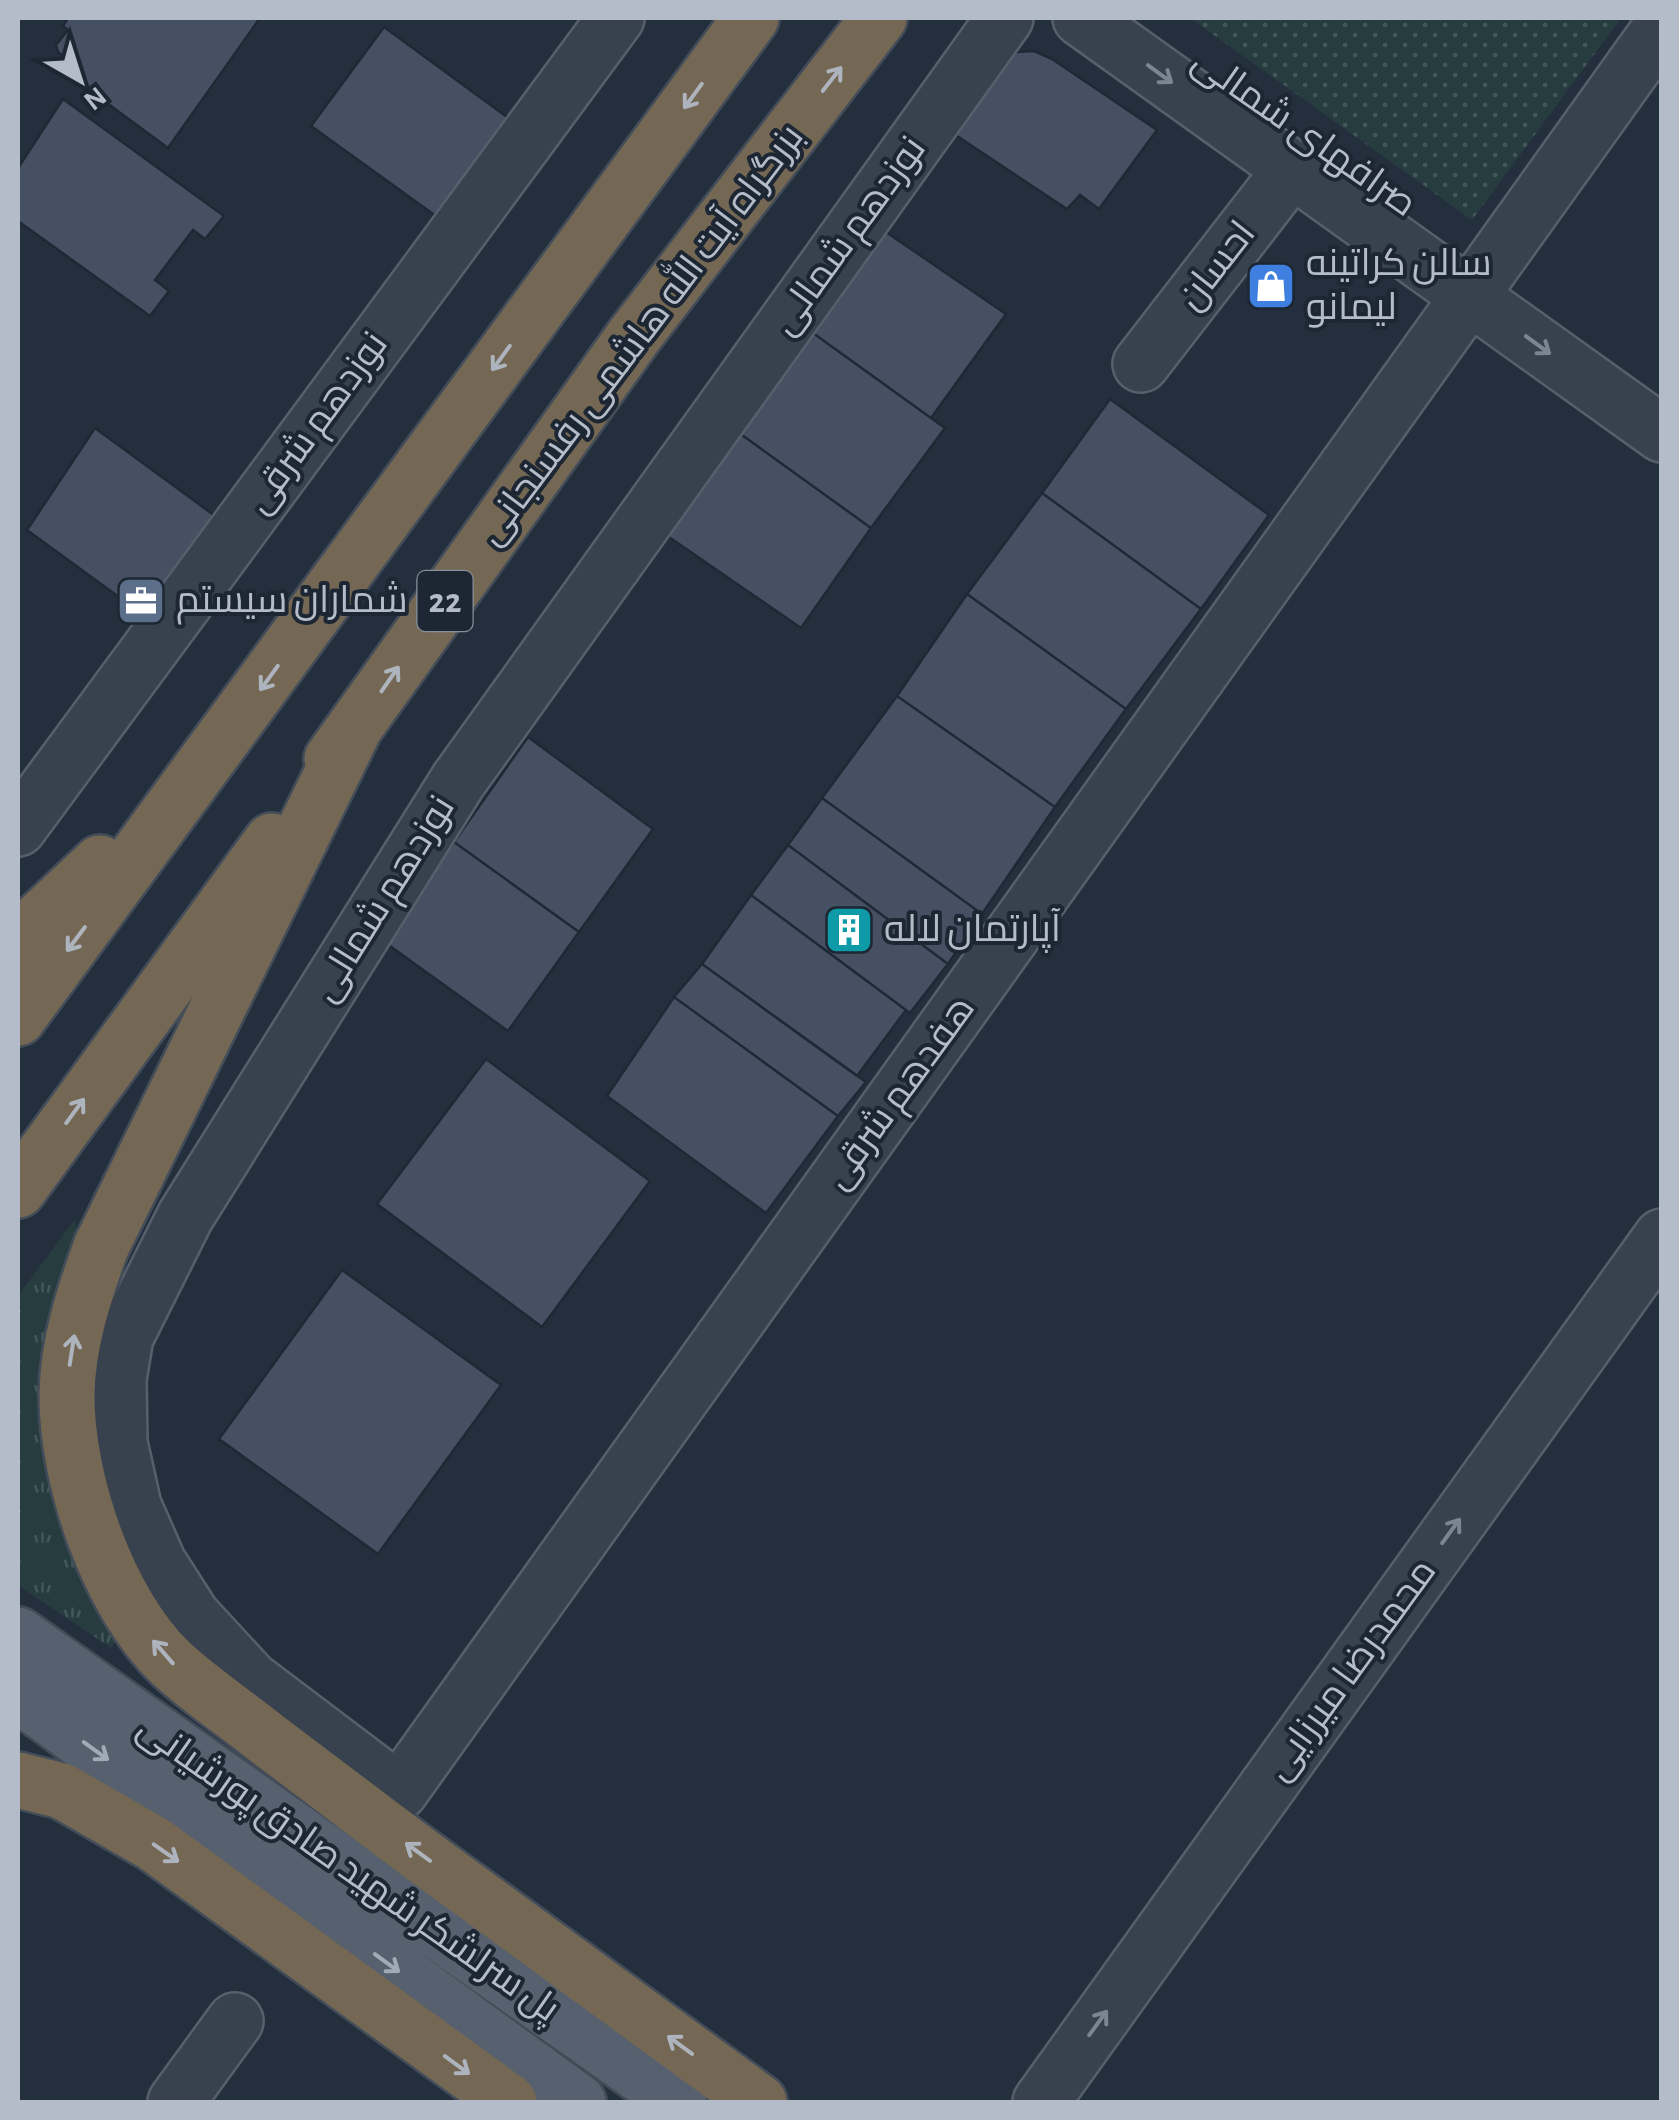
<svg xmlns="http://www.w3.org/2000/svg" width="1679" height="2120" font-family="'Alegreya Sans',Cairo,sans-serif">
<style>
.grass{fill:url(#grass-tufts)}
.park{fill:url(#park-dots)}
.building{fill:#455162;stroke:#1f2835;stroke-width:2.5}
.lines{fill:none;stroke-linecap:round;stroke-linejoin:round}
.minor-casing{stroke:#565f6c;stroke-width:60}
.major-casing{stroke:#414a57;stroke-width:60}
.highway-casing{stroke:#434c59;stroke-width:60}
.minor{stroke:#38414e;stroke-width:55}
.major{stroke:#56606e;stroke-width:55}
.highway{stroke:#746855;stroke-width:55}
.oneway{stroke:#7c8592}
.oneway2{stroke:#aeb4bd}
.oneway3{stroke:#a1aab7}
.labels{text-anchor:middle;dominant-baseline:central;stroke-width:8;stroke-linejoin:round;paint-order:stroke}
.shield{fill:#1d2633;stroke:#878f9c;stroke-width:2.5}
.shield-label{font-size:35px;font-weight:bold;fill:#b4bcc9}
.street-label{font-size:38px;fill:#b4bcc9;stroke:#1d2633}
.poi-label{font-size:38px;fill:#b4bcc9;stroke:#1d2633;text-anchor:start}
</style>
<defs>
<pattern id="grass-tufts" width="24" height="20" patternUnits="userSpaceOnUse" patternTransform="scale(2.5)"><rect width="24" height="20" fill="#263c3f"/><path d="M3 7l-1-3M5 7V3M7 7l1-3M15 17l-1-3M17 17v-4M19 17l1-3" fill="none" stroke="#435659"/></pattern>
<pattern id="park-dots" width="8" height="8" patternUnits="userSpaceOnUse" patternTransform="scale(2.5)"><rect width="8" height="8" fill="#263c3f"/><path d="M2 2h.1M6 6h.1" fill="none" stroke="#435659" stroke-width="1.8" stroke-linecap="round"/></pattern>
</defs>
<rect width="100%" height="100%" fill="#242f3e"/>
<path class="grass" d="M75,1219l3,22 -33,120 -5,55 11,66 71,150 -11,16 -93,-63v-289z"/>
<path class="park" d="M1190,18h431l-149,202z"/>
<path class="building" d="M68,18h192l-92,130 -106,-78 7,-9 -11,-9 -2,-7 12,-15 -5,-4z
M384,27l138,101 -75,96 -136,-98z
M1034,51l18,8 105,71 -58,79 -19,-14 -13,14 -116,-77 53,-73 12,-7z
M63,99l161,117 -19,23 -12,-9 -38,50 14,11 -19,25 -132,-95v-53z
M883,230l123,84 -75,104 -125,-90z
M806,328l139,100 -74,100 -136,-98z
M1110,399l159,116 -68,94 -159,-116z
M95,428l127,93 -73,98 -122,-89z
M735,430l136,98 -70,100 -135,-93z
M1042,493l159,116 -75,100 -159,-115z
M967,594l159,115 -71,98 -158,-111z
M897,696l158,111 -73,107 -160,-116z
M528,737l125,92 -74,103 -125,-90z
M822,798l160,116 -34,50 -160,-119z
M454,842l125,90 -71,99 -125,-90z
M788,845l160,119 -38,49 -159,-118z
M751,895l155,115 -49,66 -155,-112z
M702,964l164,118 -28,34 -164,-119z
M674,997l164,119 -72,97 -159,-117z
M486,1059l164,122 -108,146 -165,-123z
M342,1270l159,115 -123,169 -159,-115z"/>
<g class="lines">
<g class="minor-casing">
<path id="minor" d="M1005,18l-547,763 -273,436 -60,120 -7,42 1,64 14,63 25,57 34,53 59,64 148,112 1263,-1765
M1081,18l581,416
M1141,364l151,-195
M18,828l598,-810
M176,2102l59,-81
M1041,2102l621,-865"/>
</g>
<g class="major-casing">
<path id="major" d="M18,1635l661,467
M18,1694l560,408"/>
</g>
<g class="highway-casing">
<path id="highway" d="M353,731l-252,516c-17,47 -33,96 -34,146 -1,86 41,210 104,270 29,27 64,50 95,75 50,38 100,76 151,114 114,83 228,167 342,250
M332,759l302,-423 245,-318
M18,940l82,-77
M18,1018l733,-1000
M18,1190l254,-349
M18,1780l44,11 92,53 355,258"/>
</g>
<use href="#minor" class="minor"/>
<use href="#major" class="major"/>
<use href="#highway" class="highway"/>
</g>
<defs><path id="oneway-shaft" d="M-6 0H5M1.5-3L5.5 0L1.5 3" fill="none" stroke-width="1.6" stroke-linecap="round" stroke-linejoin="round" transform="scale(2.5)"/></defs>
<g class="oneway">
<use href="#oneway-shaft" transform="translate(1160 74) rotate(36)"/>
<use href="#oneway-shaft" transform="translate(1538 345) rotate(36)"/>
<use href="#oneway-shaft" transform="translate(1451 1531) rotate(-54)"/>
<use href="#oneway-shaft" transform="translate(1098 2023) rotate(-54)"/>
</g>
<g class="oneway2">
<use href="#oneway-shaft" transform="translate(832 79) rotate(-52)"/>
<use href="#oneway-shaft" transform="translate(693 96) rotate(126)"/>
<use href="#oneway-shaft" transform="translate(501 358) rotate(126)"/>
<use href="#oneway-shaft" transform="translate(269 678) rotate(126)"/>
<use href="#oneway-shaft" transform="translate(390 679) rotate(-55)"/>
<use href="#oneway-shaft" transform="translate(76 939) rotate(127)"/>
<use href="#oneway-shaft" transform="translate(75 1111) rotate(-54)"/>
<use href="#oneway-shaft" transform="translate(72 1350) rotate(-81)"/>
<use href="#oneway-shaft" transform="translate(163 1652) rotate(-131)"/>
<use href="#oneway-shaft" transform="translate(418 1852) rotate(-144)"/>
<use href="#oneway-shaft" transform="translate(166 1853) rotate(35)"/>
<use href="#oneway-shaft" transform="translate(680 2045) rotate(-144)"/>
<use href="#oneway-shaft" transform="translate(457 2065) rotate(36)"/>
</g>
<g class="oneway3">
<use href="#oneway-shaft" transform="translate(96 1751) rotate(36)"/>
<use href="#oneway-shaft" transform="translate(387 1963) rotate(36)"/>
</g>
<defs>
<g id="shop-square" transform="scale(2.5)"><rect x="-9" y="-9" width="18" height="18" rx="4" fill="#3f7fe0" stroke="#1d2633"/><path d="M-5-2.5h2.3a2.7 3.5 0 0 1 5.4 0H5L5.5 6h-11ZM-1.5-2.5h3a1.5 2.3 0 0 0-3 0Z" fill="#fff"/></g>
<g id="office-square" transform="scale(2.5)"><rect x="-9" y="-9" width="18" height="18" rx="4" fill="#5c6f8a" stroke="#1d2633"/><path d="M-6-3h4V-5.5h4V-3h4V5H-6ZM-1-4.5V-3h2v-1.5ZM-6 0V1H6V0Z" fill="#fff"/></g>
<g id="building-square" transform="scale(2.5)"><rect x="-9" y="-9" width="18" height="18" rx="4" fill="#0f9aa8" stroke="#1d2633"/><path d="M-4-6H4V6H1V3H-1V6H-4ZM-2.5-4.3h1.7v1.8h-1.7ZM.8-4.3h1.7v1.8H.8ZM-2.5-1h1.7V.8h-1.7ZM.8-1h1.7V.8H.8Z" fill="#fff"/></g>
</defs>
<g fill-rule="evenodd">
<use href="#shop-square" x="1271" y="286"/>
<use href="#office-square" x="141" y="601"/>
<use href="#building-square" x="849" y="930"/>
</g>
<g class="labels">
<rect class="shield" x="417.5" y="571" width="55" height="60" rx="8"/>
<g class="shield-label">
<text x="445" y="601">22</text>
</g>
<g class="street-label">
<text transform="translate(1304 133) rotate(35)">صرافهای شمالی</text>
<text transform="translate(849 236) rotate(-54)">نوزدهم شمالی</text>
<text transform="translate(1217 266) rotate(-52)">احسان</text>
<text transform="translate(641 335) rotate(-53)">بزرگراه آیت الله هاشمی رفسنجانی</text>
<text transform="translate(317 423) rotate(-54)">نوزدهم شرقی</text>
<text transform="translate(384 899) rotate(-58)">نوزدهم شمالی</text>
<text transform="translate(900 1093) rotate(-54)">هفدهم شرقی</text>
<text transform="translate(1351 1670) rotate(-54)">محمدرضا میرزایی</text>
<text transform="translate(348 1869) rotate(35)">پل سرلشکر شهید صادق پورشیانی</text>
</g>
<g class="poi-label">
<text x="1306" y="264">سالن کراتینه<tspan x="1306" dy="44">لیمانو</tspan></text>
<text x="176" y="601">شماران سیستم</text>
<text x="884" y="930">آپارتمان لاله</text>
</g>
</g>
<rect width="1679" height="2120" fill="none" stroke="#b4bcc9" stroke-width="40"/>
<g transform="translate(80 80) rotate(141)" stroke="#1d2633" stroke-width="8" paint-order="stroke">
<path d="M0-8L18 38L0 25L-18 38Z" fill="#b4bcc9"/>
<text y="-15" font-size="28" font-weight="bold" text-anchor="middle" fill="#b4bcc9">N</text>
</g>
</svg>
